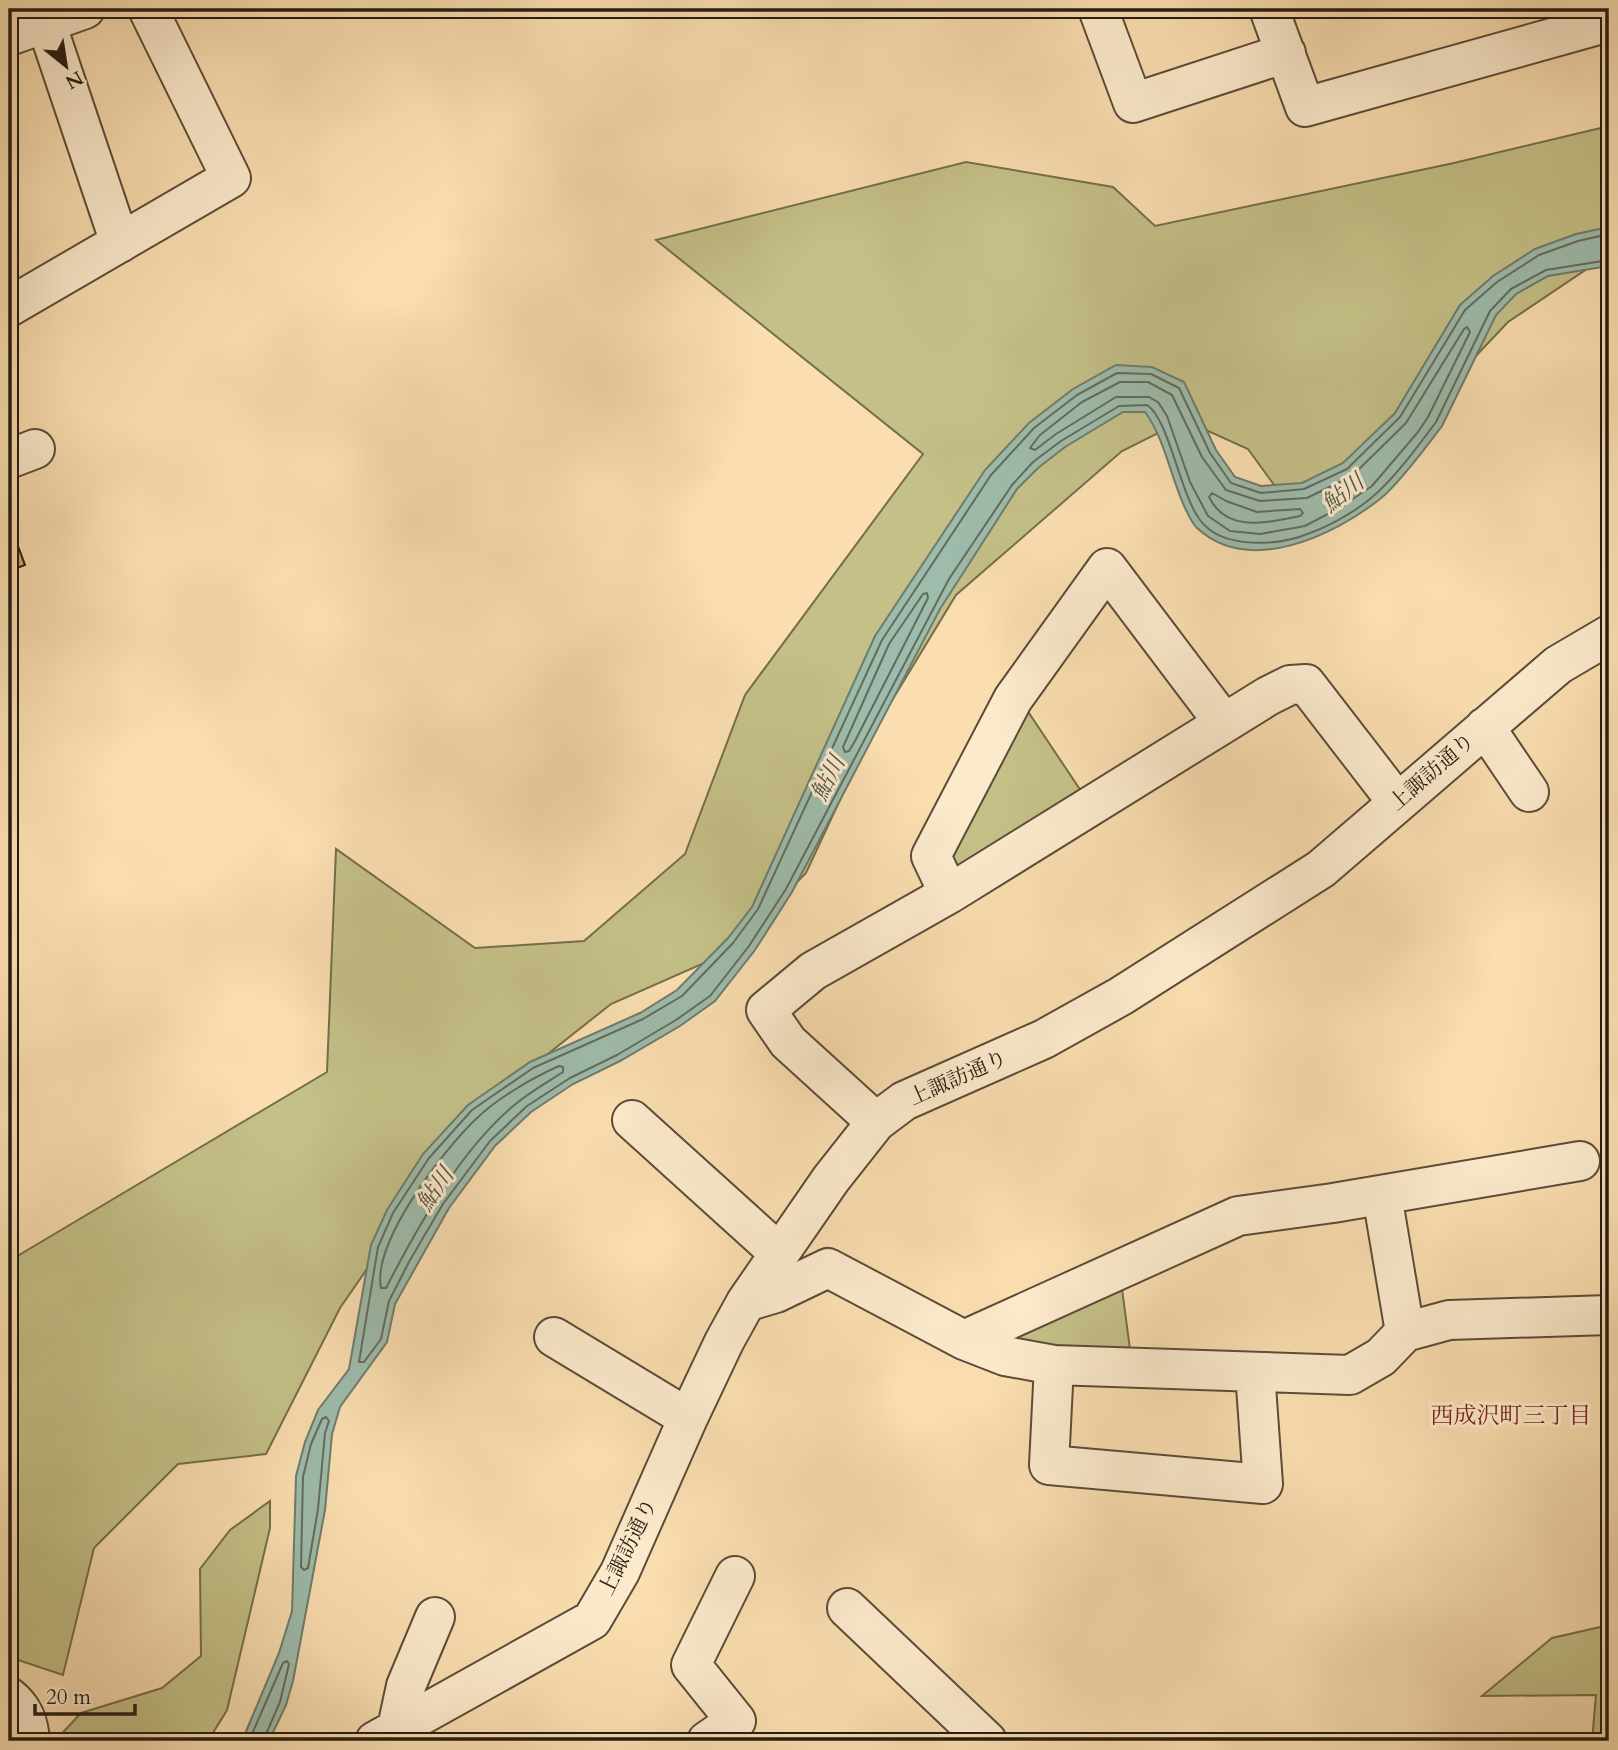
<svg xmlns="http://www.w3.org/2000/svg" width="1618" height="1750" font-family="Cardo,'Noto Serif JP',serif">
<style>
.green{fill:#c4c087;stroke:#746e4c;stroke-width:2}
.water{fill:#9ebcac;stroke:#6e7c6e;stroke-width:2}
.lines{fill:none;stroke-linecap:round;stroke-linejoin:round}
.shore{stroke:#626c5e;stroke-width:2}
.building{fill:#db9d7d;stroke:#251c11;stroke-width:2}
.minor-casing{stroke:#5a4c39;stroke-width:42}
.minor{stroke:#fceacc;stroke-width:38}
.labels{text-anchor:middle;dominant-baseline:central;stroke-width:6;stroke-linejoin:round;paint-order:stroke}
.street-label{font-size:21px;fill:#251c11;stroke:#fceacc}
.water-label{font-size:23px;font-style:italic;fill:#4f5447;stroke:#fceacc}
.neighbourhood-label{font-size:23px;fill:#7a1f14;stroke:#fceacc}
</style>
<rect width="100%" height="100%" fill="#fadeb0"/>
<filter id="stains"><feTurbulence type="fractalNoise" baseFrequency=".00286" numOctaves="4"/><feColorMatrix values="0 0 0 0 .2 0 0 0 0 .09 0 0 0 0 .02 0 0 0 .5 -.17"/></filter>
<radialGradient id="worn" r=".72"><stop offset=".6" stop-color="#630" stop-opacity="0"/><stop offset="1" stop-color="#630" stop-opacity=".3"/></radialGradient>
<path class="green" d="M1609,126v136l-22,7 -79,53 -70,74 -148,111 -42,-58 -64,-29 -62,31 -166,144 -88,145 -62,133 -79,80 -116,51 -134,106 -137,198 -74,146 -88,10 -84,84 -31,127 -54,-18v-396l318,-189 9,-223 139,99 109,-7 101,-87 60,-159 178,-241 -267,-214 310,-78 147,25 42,39 299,-63z
M1017,695l74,111 -142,88 -18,-38z
M1120,1274l12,90 -168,-24z
M270,1501v27l-43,182 -19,31h-153l26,-28 81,-25 39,-32 -1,-87 30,-39z
M1609,1625v116h-17l4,-46 -114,1 70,-58z"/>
<path class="water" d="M1609,227v39l-61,10 -32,18 -20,21 -54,111c-15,20 -43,58 -62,73 -47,37 -131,77 -183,29 -5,-5 -8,-12 -11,-18 -15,-31 -21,-71 -41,-98h-22l-58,35 -27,21 -21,21 -77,120 -148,283 -37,58 -40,51 -35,25 -60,35 -47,23 -42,28 -36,34 -46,62 -54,96 -8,38 -47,65 -8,27 -7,76 -32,171 -7,24 -17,36h-27l37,-88 13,-42 4,-135 9,-34 13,-32 31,-41 22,-124 16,-35 36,-56 45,-49 62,-43 110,-49 37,-23 51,-52 24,-31 123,-271 110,-166 44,-47 44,-34 43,-24 36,2 32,15 32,68 19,27 26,9 41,-3 41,-20 52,-50 65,-108 33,-29 42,-27 41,-15z"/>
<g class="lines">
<path class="shore" d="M1609,234l-31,7 -39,14 -42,27 -32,28 -65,107 -53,52 -43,20 -43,4 -30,-10 -21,-30 -31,-65 -28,-14 -34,-1 -40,22 -43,33 -43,47 -109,165 -124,269 -25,34 -51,53 -39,23 -110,49 -61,42 -43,48 -36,55 -15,34 -19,115h5l17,-23 8,-38 21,-41 33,-56 47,-63 37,-35 43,-28 47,-23 59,-35 34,-24 39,-50 37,-57 163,-310 63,-94 21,-23 28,-21 58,-35 28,-1c22,14 33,89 53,115 22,30 79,26 110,13 22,-8 50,-24 68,-41 21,-20 41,-47 58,-70l54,-111 21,-22 35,-19 63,-10
M1467,327l3,5 -42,85 -10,15 -46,54 -31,21 -36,19 -45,8 -30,-3 -22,-15 -18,-34 -23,-66 -9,-14 -9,-5h-33l-60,37 -21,16 -5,-2 10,-13 42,-33 38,-20h28l24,13 30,62 24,33 34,11 47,-3 45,-22 54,-53 58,-94z
M1212,493l14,8 31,11 43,-3 3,4 -3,3c-32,6 -73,18 -91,-19z
M927,593l1,5 -73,143 -6,10 -4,1 -2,-5 46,-103 34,-50z
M559,1066l4,1v5c-14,9 -28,17 -41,27 -57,43 -103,125 -136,189h-5c-9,-46 63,-139 96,-170 21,-20 55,-40 82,-52z
M326,1417l3,4 -4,12 -7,76 -10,59 -4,2 -3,-3 2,-90 8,-33 11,-25z
M249,1741l34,-78 4,-2 2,3 -9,38 -17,39"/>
</g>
<path class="building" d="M9,522l16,43 -16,6z"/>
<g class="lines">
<g class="minor-casing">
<path id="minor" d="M1098,9l35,94 153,-50
M1269,9l36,98 304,-85
M46,23l74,220
M9,36l76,-27
M9,307l222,-129 -83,-169
M9,459l26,-10
M1485,727l44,65
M949,894l-18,-38 82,-157 94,-131 117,155
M632,1120l147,133
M876,1122l-88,-80 -22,-32 47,-39 136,-77 319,-198 22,-11 16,-1 91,118
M1382,1195l23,137
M746,1302l30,-9 52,-25 136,72 41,16 49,9 296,10 31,-18 24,-25 44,-12 160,-5
M554,1337l134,81
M964,1340l274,-124 95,-13 247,-42
M1054,1365l-5,100 214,19 -8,-112
M847,1608l140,133
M9,1697c15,12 20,26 21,44
M397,1728l9,-42 29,-69
M375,1741l217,-121 28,-48 68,-154 36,-76 22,-40 85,-123 45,-57 28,-21 140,-62 77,-43 200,-127 237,-204 51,-30
M707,1741l29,-20 -45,-56 44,-89"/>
</g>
<use href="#minor" class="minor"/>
</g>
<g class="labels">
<g class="street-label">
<text transform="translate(1432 772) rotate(-41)">上諏訪通り</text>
<text transform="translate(958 1078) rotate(-24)">上諏訪通り</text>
<text transform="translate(628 1547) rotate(-64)">上諏訪通り</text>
</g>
<g class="water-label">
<text transform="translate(1343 493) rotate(-38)">鮎川</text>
<text transform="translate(828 778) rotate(-63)">鮎川</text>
<text transform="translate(435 1189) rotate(-55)">鮎川</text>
</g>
<g class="neighbourhood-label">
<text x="1511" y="1415">西成沢町三丁目</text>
</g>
</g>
<rect width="1618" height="1750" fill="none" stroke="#fadeb0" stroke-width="35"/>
<rect x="10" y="10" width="1597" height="1729" fill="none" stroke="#251c11" stroke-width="3.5"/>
<rect x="18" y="18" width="1583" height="1715" fill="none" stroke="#251c11" stroke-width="2"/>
<g transform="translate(66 66) rotate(150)" stroke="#fceacc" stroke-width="5" paint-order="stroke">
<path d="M0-5L12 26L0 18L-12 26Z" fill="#251c11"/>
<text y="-10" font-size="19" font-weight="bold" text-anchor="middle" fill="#251c11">N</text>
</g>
<path d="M35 1704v10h100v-10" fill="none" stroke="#251c11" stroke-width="3.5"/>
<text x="46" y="1704" font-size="21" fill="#251c11" stroke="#fceacc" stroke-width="5" paint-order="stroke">20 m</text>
<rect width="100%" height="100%" filter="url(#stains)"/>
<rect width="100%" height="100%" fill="url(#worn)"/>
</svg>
